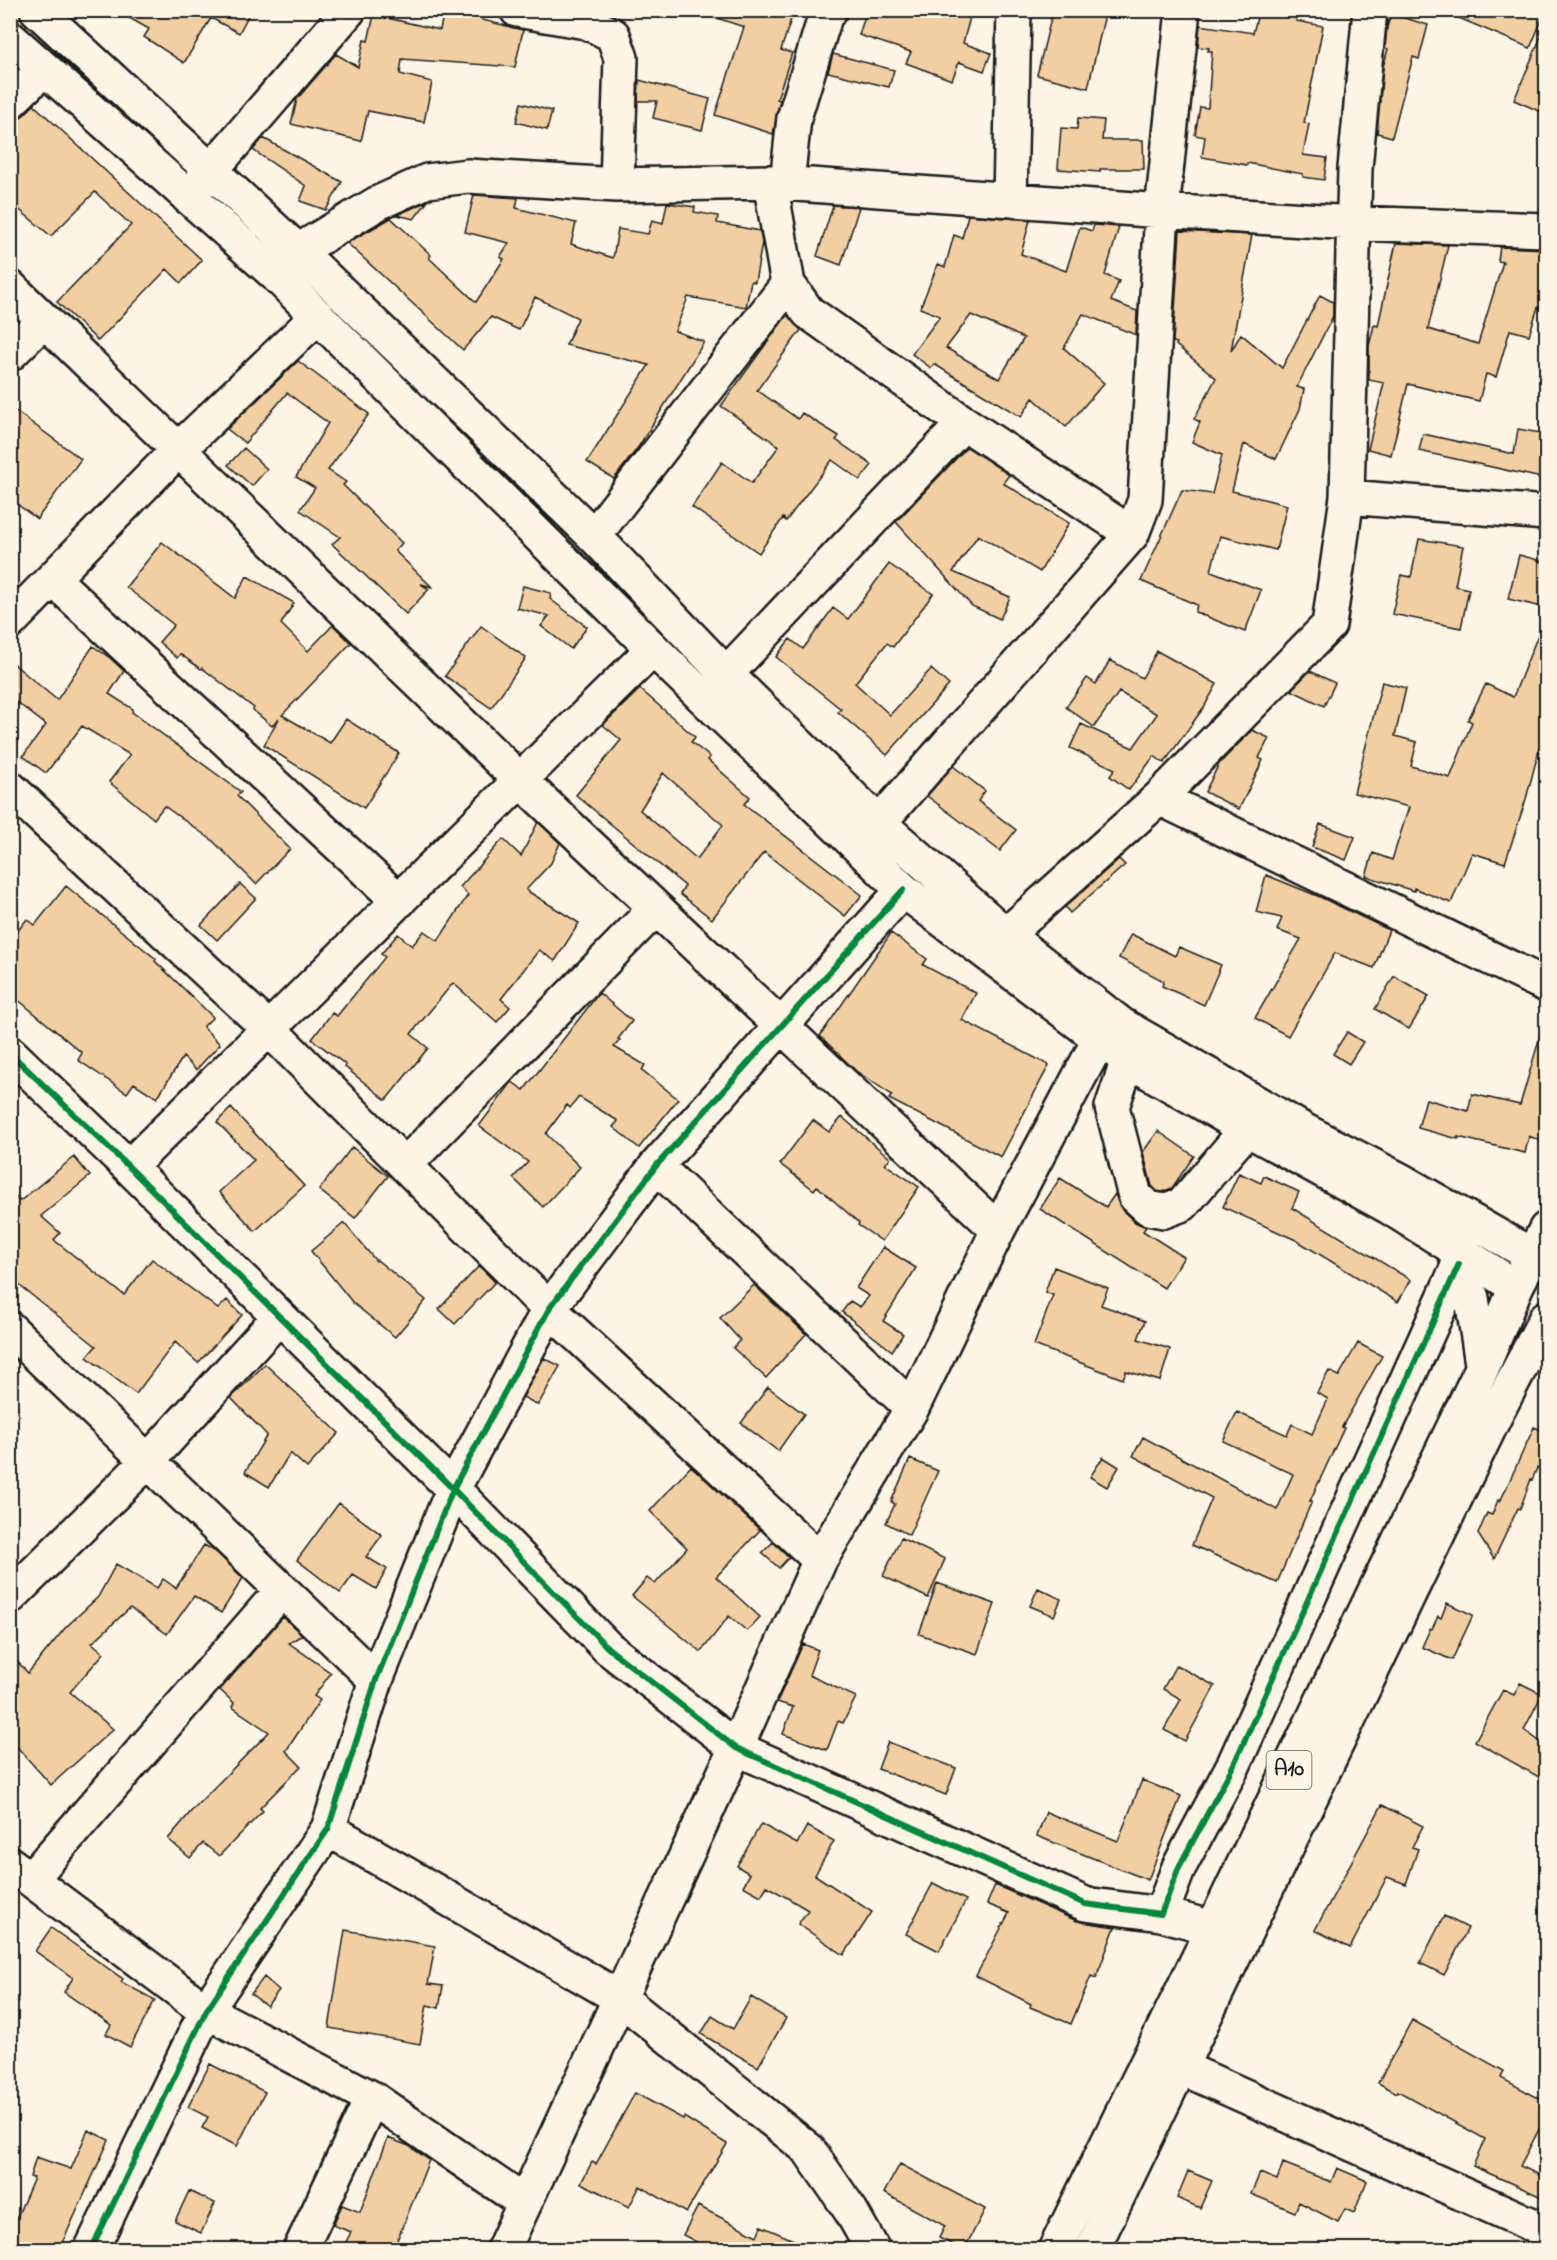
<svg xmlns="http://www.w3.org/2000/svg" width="1557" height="2260" font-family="'Indie Flower',sans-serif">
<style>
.building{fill:#f2cfa3;stroke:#1c1c1c;stroke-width:1.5;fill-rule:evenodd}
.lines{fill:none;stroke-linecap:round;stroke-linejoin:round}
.minor-casing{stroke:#1c1c1c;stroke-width:38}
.major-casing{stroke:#1c1c1c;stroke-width:38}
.highway-casing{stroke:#1c1c1c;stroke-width:38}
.minor{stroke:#fcf5e5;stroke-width:33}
.major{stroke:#fcf5e5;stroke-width:33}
.highway{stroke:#fcf5e5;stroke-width:33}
.cycleway-casing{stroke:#fcf5e5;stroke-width:10}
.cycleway{stroke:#00873e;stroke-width:6}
.labels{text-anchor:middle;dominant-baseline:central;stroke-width:4.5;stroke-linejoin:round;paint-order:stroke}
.shield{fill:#fcf5e5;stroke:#5f5d58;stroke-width:1.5}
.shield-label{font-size:22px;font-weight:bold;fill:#1c1c1c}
</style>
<rect width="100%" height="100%" fill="#fcf5e5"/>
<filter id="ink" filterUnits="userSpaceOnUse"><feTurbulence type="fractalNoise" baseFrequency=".0167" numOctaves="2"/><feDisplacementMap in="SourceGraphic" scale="12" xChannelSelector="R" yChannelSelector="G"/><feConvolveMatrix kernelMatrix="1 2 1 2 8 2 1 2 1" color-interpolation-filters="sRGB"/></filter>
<g filter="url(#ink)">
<path class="building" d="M115,10h136l-12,23 -28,-15 -27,45 -40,-26 5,-8z
M444,10l39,3 -1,7 41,10 -8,37 -113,-8 -2,15 32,8 -8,40 -56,-11 -7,30 -70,-17 6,-25 39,-45 22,13 6,-27 4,1 6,-26 66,15z
M706,10h88l-13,40 11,3 -15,46 3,1 -7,34 -58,-19 29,-88 -39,-13z
M867,10h40l30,10 3,-10h32l-9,33 28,10 -7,18 -25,-9 -7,18 -46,-17 5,-11 -52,-17z
M1053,10h53l-18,78 -51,-13z
M1259,10h40l-3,11 27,5 -19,97 5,1 -6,31 24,3 -3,22 -21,-3v-3l-56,-11v2l-45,-8 3,-20 -10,-2 5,-28 8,1 4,-57h-4l1,-3 -11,-1 2,-22 53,8z
M1440,10h106l-16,38z
M1391,14l37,11 -9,34 -6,-2 -21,80 -15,-4 6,-66 5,-18 -3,-1 2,-21z
M1546,25v89l-32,-14z
M833,54l61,16 -5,17 -61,-15z
M639,80l71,19 -8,31 -49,-12 4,-17h-19z
M521,103l31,8 -5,19 -31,-8z
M34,105l168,155 -21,23 -14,-14 -69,72 -41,-39 74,-77 -36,-33 -44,44 -41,-34v-74z
M1078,118l26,2 -2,20h41l1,29h-44v3l-42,-3 3,-41 16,1z
M263,138l79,44 -16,28 -26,-9 6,-15 -53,-36z
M474,195l44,3 -2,10 60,15 -5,21 42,14 5,-29 30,5 4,-14 11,3 4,-20 28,4 -1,5 24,4 -1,7 43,8 2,12 -7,39 -4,-1 -5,26 -58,-10 -13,34 29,11 -65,104 -25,33 -27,-17 62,-97 -83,-20 12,-27 -43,-21 -16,33 -28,-13 -28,33 -116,-107 44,-25 40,37 -2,3 47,44 28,-43 -4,-2 9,-14 -44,-11z
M428,201l-14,18 -17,-4z
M833,205l26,2 -18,58 -24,-9z
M968,215l62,5 -9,34 45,17 14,-44 12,4 2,-6 25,2 -14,48 14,6 -8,20 26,10 -1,24 -53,-21 -19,34 40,35 -38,44 -33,-29 -12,19 -87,-53 -3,4 -19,-14 28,-38 -20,-8 18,-44 7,3 9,-32 8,3zM971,315l53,23 -25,41 -53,-31z
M1180,231l72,4 -21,116 10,-17 41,34 38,-73 13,7v14l-36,71 7,2 -4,20 -24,50 -32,-15 -12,47 55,14 -11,45 -56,-14 -9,35 50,19 -16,42 -50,-20 2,-7 -56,-24 41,-91 30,4 10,-39 -30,-13 8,-20 -6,-3 22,-41 -40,-33 1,-2 -4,-1z
M1396,243l52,2 -20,84 50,15 25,-82 -5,-1 2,-14 46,2v60l-8,-2 -9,28 -19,-5 -14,47 -10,-3 -7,27 -71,-17 -17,71 -23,-6 16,-66 -15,-3v-34l5,-21 4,1z
M787,315l14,15 -44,60 41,29 4,-6 37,23 -3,4 36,25 -12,15 -28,-20 -46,61 -3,-3 -24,35 -67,-46 30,-45 30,21 27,-37 -58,-40z
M298,361l71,53 -41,56 18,12 -3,3 59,58 -7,8 37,36 -11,-3 8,5 -23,25 -74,-70 8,-7 -40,-27 15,-22 -19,-11 32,-54 -41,-30 -42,50 -18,-14z
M10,407l71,52 -44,60 -27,-20z
M1518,429l28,5 -1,27h1v18l-127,-28 4,-17 91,20z
M967,447l42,28 -6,8 66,40 -29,49 -62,-37 -25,37 57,25 -10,22 -28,-13 -76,-84z
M244,448l23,21 -15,17 -24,-21z
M1419,539l44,7 -8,40 14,3 -8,39 -69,-14 9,-39 10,2z
M162,542l73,56 12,-22 47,27 -13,21 27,27 25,-26 18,18 -69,72 48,28 16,-24 53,34 -35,55 -100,-63 15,-26 -7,7 -19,-16 1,-2 -52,-40 -1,1 -21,-15 -3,4 -18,-16 15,-17 -48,-38z
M1519,555l27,7v46l-38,-9z
M889,564l44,30 -40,53 -6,-4 -32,40 35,32 41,-46 18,16 -62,70 -49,-43 3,-3 -65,-52 14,-18 13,10 30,-41 15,11z
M523,586l28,7 -1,6 37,28 -16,22 -30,-23 8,-10 -32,-8z
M1546,615v133l-6,-2 -14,53 -21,64 -33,-10 -21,50 -37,-15v3l-48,-15 7,-23 19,7 17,-53 -55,-14 28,-111 24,6 -11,48 22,6 -6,24 39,12 22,-56 -4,-2 18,-36 27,13z
M481,626l45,32 -35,50 -46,-32z
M93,646l17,12 14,13 -15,23 24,15 -1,3 109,80 -4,4 53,53 -34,35 -44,-44 -48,-34 -10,13 -45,-37 21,-27 -48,-29 -36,47 -23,-17 23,-31 -36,-28v-36l47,39z
M1157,651l60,33 -13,23 -40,56 -10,-7 -25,34 -19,-14 5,-7 -45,-21 11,-24 52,24 24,-34 -38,-22 -25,35 -28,-20 21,-29 9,6 14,-24 32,18z
M1310,671l25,12 -11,23 -33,-16z
M640,689l55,48 -4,5 19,15 -2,3 42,37 -6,7 118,91 -17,21 -81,-64 -52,67 -32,-25 5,-8 -109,-91 45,-55 -18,-15zM663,773l60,52 -26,34 -57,-49z
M1252,730l17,8 -10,20 4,2 -24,49 -34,-17 14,-28z
M953,766l32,25 -7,10 38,29 -16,21 -73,-55z
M538,822l22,21 -9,20 -25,27 53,33 -24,38 -16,-11 -38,49 9,8 -13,15 -44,-39 -42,51 17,14 -42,52 -41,-33 1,-2 -34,-26 20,-26 5,3 48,-59 -4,-3 17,-20 14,12 12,-15 14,10 30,-46 -8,-8 43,-48 18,17z
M1320,824l35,13 -9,23 -34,-13z
M1119,859l6,6 -55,48 -5,-6z
M1266,875l54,22 69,33 -15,38 -39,-15 -47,83 -33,-18 46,-79 -24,-9 5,-12 -26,-6z
M240,884l16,14 -39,42 -16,-15z
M66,886l90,73 -1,2 58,56 -10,10 17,17 -24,26 -13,-13 -26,41 -23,-15 -7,10 -49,-33 4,-7 -72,-60v-52l17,-22 8,6z
M891,933l36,26 -4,6 53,28 -14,27 87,45 -48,92 -112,-58 3,-4 -36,-24 -36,-35z
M1131,934l44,22 4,-9 42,18 -17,40 -42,-19 2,-5 -45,-23z
M1394,976l35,20 -20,33 -34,-20z
M599,993l33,28 -14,18 2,1 -6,7 31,18 -3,5 36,29 -39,49 -26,-21 5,-6 -39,-24 -9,11 -3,-3 -21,29 34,33 -37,40 -30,-29 15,-16 -49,-36 33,-44 12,8z
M1347,1032l16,10 -14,22 -16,-10z
M1541,1033l5,1v109l-17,-7 -4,17 -67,-16v2l-40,-11 8,-29 42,12 4,-17 48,11z
M231,1108l73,78 -49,45 -36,-39 35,-32 -37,-38z
M842,1117l48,41 -5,6 34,23 -37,54 -24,-16 1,-2 -42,-37 -3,4 -34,-26 33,-44 16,12z
M1158,1131l36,25 -22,32 -10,4 -5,-1 -5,-5 -9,-34z
M352,1147l36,29 -33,42 -36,-28z
M74,1157l16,19 -49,40 19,17 -6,7 70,55 28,-36 66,50 9,-9 15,15 -44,48 -23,-21 -39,52 -49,-37 9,-11 -86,-68v-87l10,10z
M1239,1173l22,10 3,-7 35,16 -7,16 119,72 -13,22 -102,-62 -73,-33z
M1060,1178l46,29 9,-13 7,16 13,12 11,5 -3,4 41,26 -20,31 -124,-79z
M344,1223l32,38 1,-1 49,40 -31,37 -42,-34 -42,-52z
M883,1247l33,21 -33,53 20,13 -11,17 -50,-39 8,-11 10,6 9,-11 -13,-8z
M479,1266l16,16 -40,42 -16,-15z
M1054,1267l54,21 -7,17 44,16 -7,18 32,10 -10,32 -34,-10 -3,8 -89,-34 19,-50 -8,-3z
M754,1285l52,49 -40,44 -33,-30 7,-8 -20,-22z
M1358,1343l24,13 -40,71 2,1 -34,73h2l-35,82 -85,-38 20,-47 -79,-42 10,-19 134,73 16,-36 -70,-33 14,-29 50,23 5,-11 20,10 16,-35 -11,-6 12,-22 10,5z
M544,1358l16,8 -22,39 -15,-8z
M265,1364l74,69 -32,35 -17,-15 -21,34 -24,-15 22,-37 -36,-37z
M768,1387l36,27 -26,37 -37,-28z
M1534,1427l12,5v27l-5,11 -4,-2 -5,12 -1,-1 -11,30 -2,-1 -24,51 -16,-25 9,-21 5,2 6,-15 2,2z
M1103,1457l16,10 -12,20 -17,-10z
M910,1459l28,12 -29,64 -23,-12 9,-19 -4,-2z
M691,1466l69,64 -44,47 44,40 -13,14 -18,-15 -28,36 -69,-56 15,-18 8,6 32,-36 -37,-37z
M339,1503l43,32 -16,22 21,12 -11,20 -23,-14 -13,18 -43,-33z
M901,1538l44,21 -17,39 -45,-22z
M773,1542l16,15 -10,11 -17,-15z
M204,1545l12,7 27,26 -22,35 -27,-17 -27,38 -37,-26 -38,35 12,10 -34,39 43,37 -62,56 -41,-46v-85l18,19 38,-46 32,-30 18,-33 41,24 6,-9 13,9z
M937,1583l58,21 -18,50 -58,-20z
M1038,1588l23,11 -7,17 -24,-10z
M1447,1603l26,12 -21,45 -30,-13 8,-18h2l6,-13 3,2z
M283,1617l19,18 -13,8 42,30 -17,23 6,4 -34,51 15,15 -41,42 3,3 -44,45 -16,-13 -13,15 -22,-19 26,-31 75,-76 -37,-25 2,-4 -14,-13z
M803,1644l15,6 -9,25 47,22 -13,26 -5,-2 -11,29 -44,-16 10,-27 -16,-5z
M1176,1665l39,21 -30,55 -21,-11 17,-31 -18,-10z
M1520,1683l22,11 -18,36 22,16v35l-71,-40 28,-51 11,5z
M888,1742l68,26 -10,27 -68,-26z
M1142,1780l39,16 -33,84 -111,-44 9,-24 72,29z
M1382,1805l41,21 -11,21 6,2 -12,35 -19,-7 -37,71 -35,-18z
M761,1824l36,20 10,-18 27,15 -19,34 57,37 -28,43 -46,-31 10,-14 -41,-24 -6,10 -18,-10 7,-12 -13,-8z
M933,1883l33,17 -27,51 -33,-17z
M995,1885l82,36 38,6 -19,51 -5,-2 -20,48 -41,-17 1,-3 -55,-28 33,-63 -22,-9z
M1444,1916l24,12 -24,47 -24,-12z
M51,1928l72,51 -2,3 34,18 -25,47 -24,-13 5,-9 -47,-33 9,-14 -38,-27z
M345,1930l90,16 -7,38 15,2 -4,22 -12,-3 -7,39 -91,-16z
M264,1977l15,13 -12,16 -16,-12z
M751,1997l35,21 -28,49 -57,-33 11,-18 21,13z
M1412,2020l92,51 -3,7 45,24v14l-26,50 26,12v21l-73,-33 12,-27 -87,-48 -1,2 -19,-10z
M210,2064l55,28 -28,54 -35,-18 6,-11 -20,-10z
M635,2093l48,26 1,-2 43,27 -41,69 -46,-27 -11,21 -48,-24 11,-21 4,2z
M88,2130l21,10 -50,110h-49v-17l24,-55 -4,-1 6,-20 35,12z
M388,2138l21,8 20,14 -22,56 -14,34h-51l9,-18 -18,-7 9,-20 18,7z
M1283,2163l48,19 6,-14 30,13 -13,32 -9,-4 -7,13 -39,-20 -4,10 -44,-18 9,-21 17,7z
M900,2164l85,45 -21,41 -25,-12 6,-12 -61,-33z
M1188,2171l24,10 -12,27 -23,-10z
M189,2191l26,12 -14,30 -26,-12z
M698,2206l59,30 4,-10 56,24h-105l-29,-15z"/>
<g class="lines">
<g class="minor-casing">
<path id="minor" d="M517,10l69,12 27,13 8,23 -4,127
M10,102l34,-33
M770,182l18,102 20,28 156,111 168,111
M787,183l7,-65 31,-101 5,-7
M188,197l161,-187
M1010,200l4,-190
M298,251l80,-48 49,-22 41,-5 149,9 153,-3 392,29 191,12 193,7
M10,287l510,493 478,450
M10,354l34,-34
M1347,497l199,16
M594,536l194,-252
M53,579l346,322
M10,622l168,-172 140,-134
M726,674l238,-251
M10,788l259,241 280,280 271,251
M1159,798l387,187
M879,823l253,-289 13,-34 17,-289 21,-201
M1006,935l153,-137 170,-173 18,-128 8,-329 15,-158
M10,1053l119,114 324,322 155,159 128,100 349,156 76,10 18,-47 55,-103 225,-500
M1128,1060l-16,47 23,89 13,12 16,3 19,-7 64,-75
M405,1165l251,-257
M656,1166l256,242
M129,1167l524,-518
M10,1329l366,351
M10,1597l138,-136 131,-144
M328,1829l292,169 188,151 43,62 22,39
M10,1864l196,147 166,87 153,105
M31,1879l251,-289
M1161,1914l52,14
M1180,2067l366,164
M91,2250l115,-239 122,-182 48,-149 77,-191 96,-180 107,-143 247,-276
M300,2250l72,-152
M503,2250l233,-502 84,-188 92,-152 86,-178 101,-190"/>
</g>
<g class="major-casing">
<path id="major" d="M37,10l261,241 296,285 132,138 153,149 127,112 116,90 185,107 95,49 131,75
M10,38l264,235 379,376 250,241 225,170 119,69 142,78 127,80"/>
</g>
<g class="highway-casing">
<path id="highway" d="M1453,1247l19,51 10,66
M1055,2250l158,-322 270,-562 33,-79 30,-58
M1092,2250l405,-838 49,-94"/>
</g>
<use href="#minor" class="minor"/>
<use href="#major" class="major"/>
<use href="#highway" class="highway"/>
<g class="cycleway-casing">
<path id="cycleway" d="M10,1053l119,114 324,322 155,159 128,100 349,156 76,10 18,-47 55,-103 225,-500
M91,2250l115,-239 122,-182 48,-149 77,-191 96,-180 107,-143 247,-276"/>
</g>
<use href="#cycleway" class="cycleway"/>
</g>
</g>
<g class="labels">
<rect class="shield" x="1266.5" y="1751" width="45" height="38" rx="4.5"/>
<g class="shield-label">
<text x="1289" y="1770">A10</text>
</g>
</g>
<rect width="1557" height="2260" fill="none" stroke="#fcf5e5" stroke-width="36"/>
<rect x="18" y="18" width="1521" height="2224" fill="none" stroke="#1c1c1c" stroke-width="2" filter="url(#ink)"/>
</svg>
